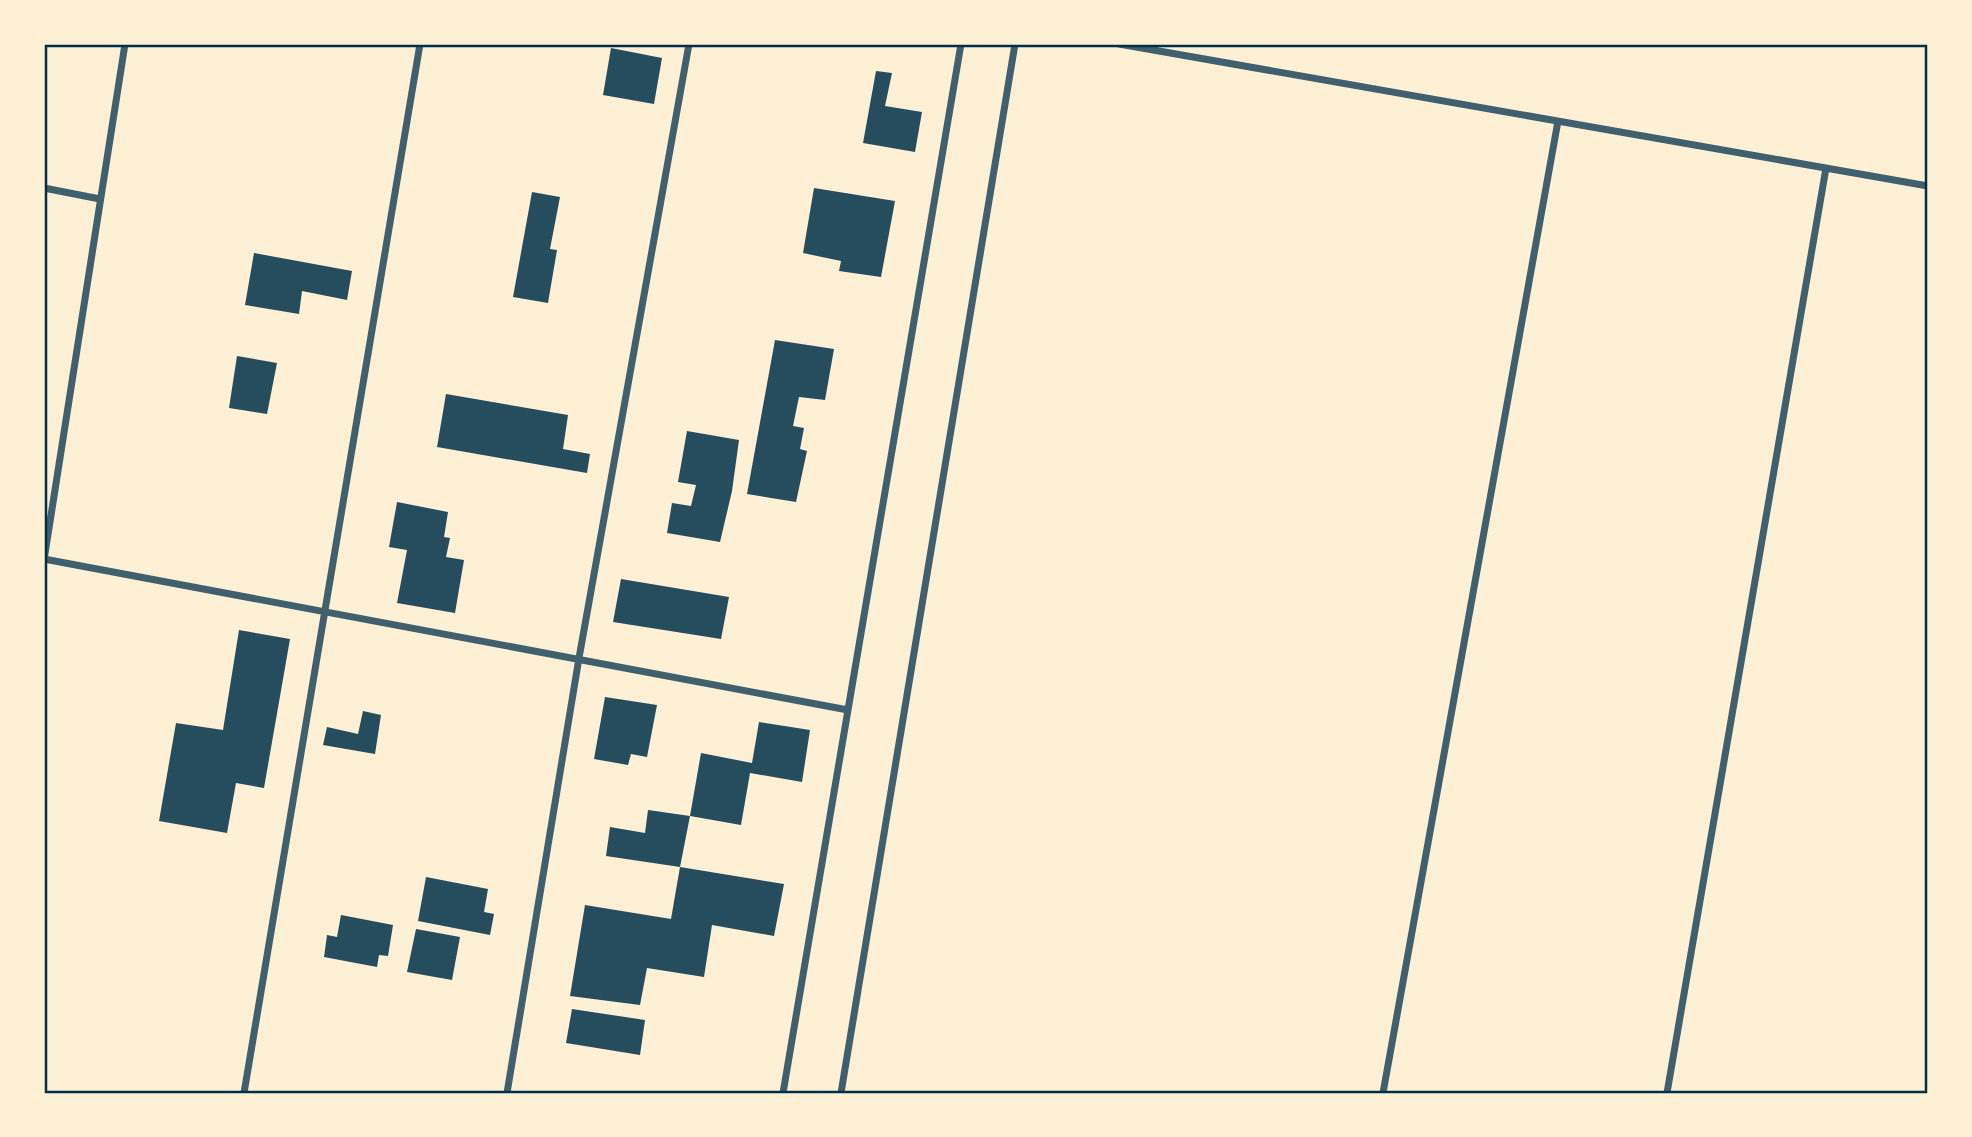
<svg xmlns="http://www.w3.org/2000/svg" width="1972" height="1137" font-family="Signika,sans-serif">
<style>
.building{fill:#264d5e}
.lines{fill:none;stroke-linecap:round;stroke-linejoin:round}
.minor{stroke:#3f606c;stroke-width:7}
.neatline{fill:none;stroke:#003049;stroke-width:2.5}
</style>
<rect width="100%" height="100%" fill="#fdf0d5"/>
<path class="building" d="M611,48l51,10 -8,46 -51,-9z
M876,71l16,2 -7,33 37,6 -7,40 -52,-9z
M814,188l81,13 -14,76 -42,-6 2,-10 -38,-8z
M532,192l28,5 -10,52 7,1 -9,53 -35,-6z
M254,253l98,18 -5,29 -45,-9 -3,23 -54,-9z
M775,340l59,9 -9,51 -26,-3 -6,29 11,2 -4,21 7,2 -11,51 -49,-8z
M237,356l40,7 -10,51 -38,-6z
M446,394l122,21 -5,34 27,5 -3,19 -150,-26z
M687,431l52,9 -7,51 -12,51 -53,-9 5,-30 19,3 5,-21 -18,-3z
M397,502l51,10 -4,25 6,1 -4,19 18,3 -9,53 -58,-10 10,-53 -18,-3z
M621,579l108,18 -8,42 -108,-17z
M239,630l51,9 -26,149 -28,-5 -9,50 -68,-12 17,-98 47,7z
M605,697l52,8 -10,52 -16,-3 -3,11 -34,-6z
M363,711l18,4 -6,39 -52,-9 4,-18 31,7z
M759,722l51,8 -8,52 -52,-9 -9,52 -51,-9 -10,51 -74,-11 4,-29 35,6 3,-23 42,6 11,-63 51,10z
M680,867l104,17 -10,52 -62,-11 -8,52 -57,-9 -7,37 -70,-9 15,-91 86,14z
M426,877l62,12 -4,23 10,2 -4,21 -72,-14z
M341,915l52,10 -5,31 -9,-1 -2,12 -53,-10 3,-22 10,2z
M416,929l44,8 -8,43 -45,-8z
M572,1009l73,11 -5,35 -74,-12z"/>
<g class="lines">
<path class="minor" d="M1119,44l809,142
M44,188l56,11
M44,559l804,151
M44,560l81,-516
M244,1093l176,-1049
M507,1093l72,-435 110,-614
M783,1093l178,-1049
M841,1093l174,-1049
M1383,1093l175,-972
M1667,1093l159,-925"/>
</g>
<rect width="1972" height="1137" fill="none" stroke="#fdf0d5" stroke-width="91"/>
<rect x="46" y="46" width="1880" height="1046" class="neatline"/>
</svg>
